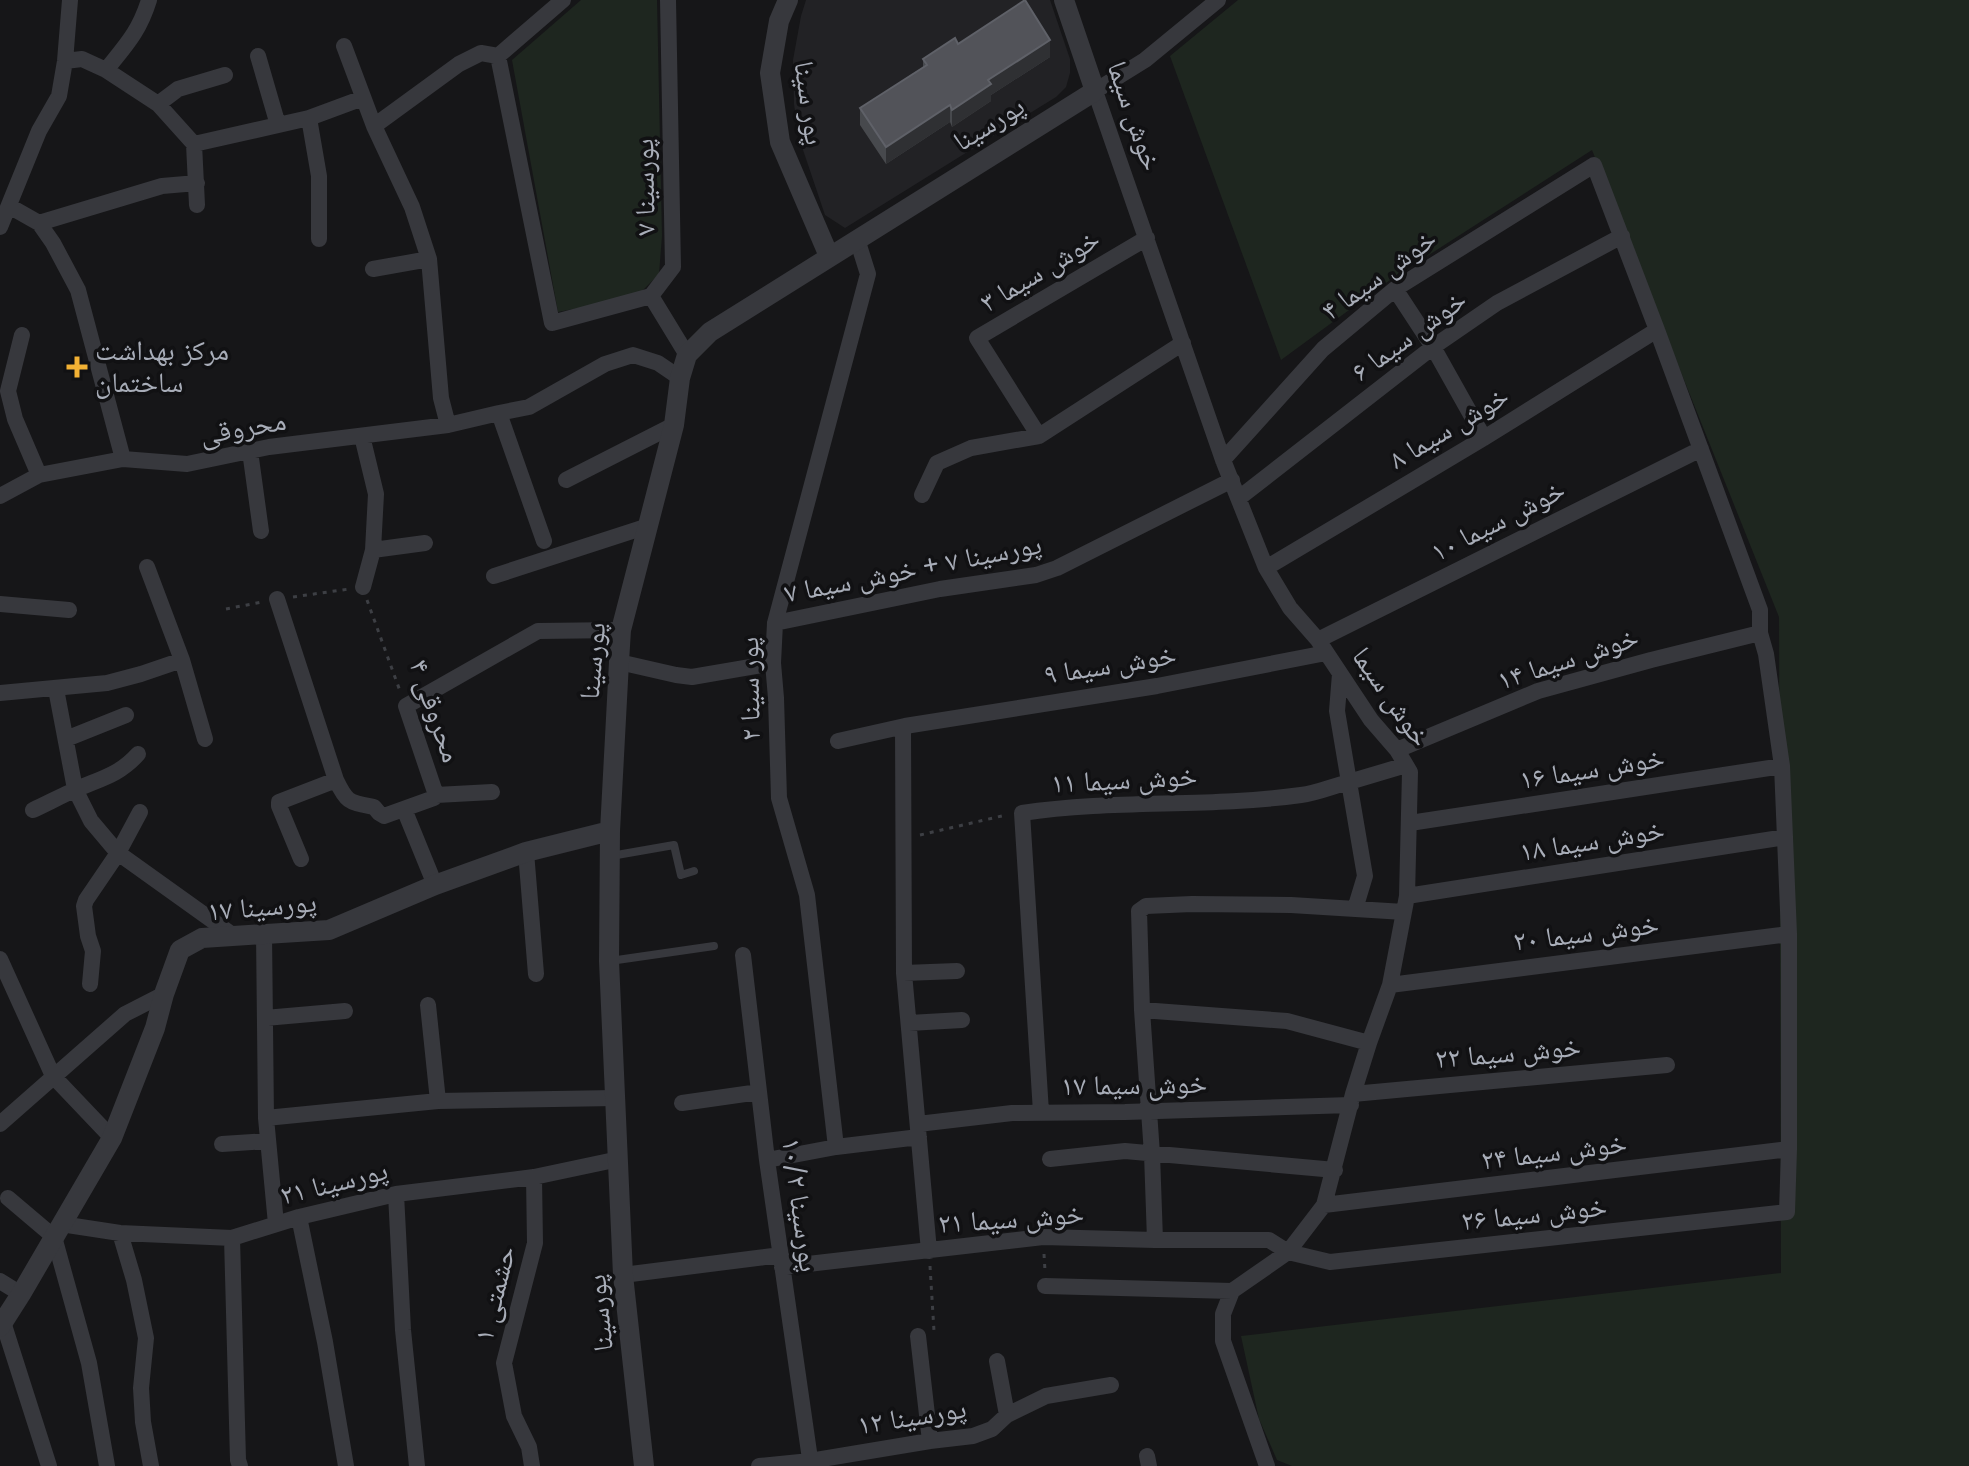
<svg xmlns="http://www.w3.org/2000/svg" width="1969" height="1466" font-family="'Varela Round','Noto Naskh Arabic',sans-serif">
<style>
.built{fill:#222225}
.green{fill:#1e261f}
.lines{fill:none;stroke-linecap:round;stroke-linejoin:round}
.path{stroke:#3d3f44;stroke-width:3;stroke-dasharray:4 6;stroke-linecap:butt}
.service{stroke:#37383d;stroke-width:8}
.minor{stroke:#37383d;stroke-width:16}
.tertiary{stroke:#37383d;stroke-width:20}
.wall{fill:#47494d}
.shaded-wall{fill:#2f3033}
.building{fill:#525359;stroke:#5f6168;stroke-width:2}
.poi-dot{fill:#f2b134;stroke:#111113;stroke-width:3}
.labels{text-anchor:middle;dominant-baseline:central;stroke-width:7;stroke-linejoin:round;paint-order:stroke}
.street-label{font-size:28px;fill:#a8adb8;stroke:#111113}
.poi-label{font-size:28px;fill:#a8adb8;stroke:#111113;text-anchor:start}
</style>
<rect width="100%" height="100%" fill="#161618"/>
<path class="built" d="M806,0h244l20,59v14l-4,14 -10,10 -211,131 -20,-13 -26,-77 -5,-34 -1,-44 8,-44z"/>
<path class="green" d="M581,0h76l5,236 -3,38 -23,23 -78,15 -46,-252z
M1238,0h731v1466h-677l-15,-6 -18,-41 -18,-83 540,-63 -2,-656 -187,-467 -202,130 -109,80 -111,-304z"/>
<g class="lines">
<path class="path" d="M293,597l56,-8
M367,600l33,91
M226,609l36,-7
M920,835l86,-20
M1044,1254l1,17
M930,1266l4,65"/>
<path class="service" d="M611,856l63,-11 7,30 13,-4
M610,961l104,-15"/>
<path class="minor" d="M563,0l-65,56 54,267 99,-27
M1218,0l-73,60 -50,31 128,369 43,108 24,40 28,32 53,80 26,30 13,22 -3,124 -17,89 -21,58 -16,51 -29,111 -36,47 -56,39 -9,23v27l44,125
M344,46l30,80 38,81 17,52 12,139 7,27
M258,56l20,69
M65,61l17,-2 24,11 52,34 36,40 3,61
M106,70c20,-25 33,-38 43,-70
M158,104l20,-15 47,-14
M309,118l10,58v63
M374,126l85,-62 22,-11 17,3
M194,144l115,-26 54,-20
M9,206l30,17 14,20 25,47 45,169
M39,223l123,-37 35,-3
M0,227l39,-96 20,-35 6,-35 5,-61
M373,269l56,-10
M1395,289l38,58 51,91
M651,296l22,-29 -5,-267
M651,296l36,59
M22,335l-14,56 7,28 24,56
M499,413l45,128
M362,436l14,58 -3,56 -10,37
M1039,436l-62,-98 170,-100
M250,451l11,80
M566,480l108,-55
M922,495l15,-32 34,-15 68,-12 144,-93
M0,496l39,-21 84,-16 64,5 82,-17 179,-22 51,-12 30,-6 76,-43 28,-9 25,8 22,15
M1239,498l194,-151 64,-44 125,-67
M373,550l52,-7
M147,567l35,93 23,79
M1266,568l218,-130 173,-108
M494,576l154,-50
M277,599l59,181c11,23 13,22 38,27l5,6 5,3 50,-18 2,-3 -30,-89 132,-75 83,-1
M0,604l69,6
M775,623l165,-34 96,-14 21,-7 175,-88
M1318,640l383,-191
M619,662l57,13 16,2 81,-14
M56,689l19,100 16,32 27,32 116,83
M0,693l107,-10 34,-9 41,-14
M903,727l1,246 25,278
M66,739l60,-24
M838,741l67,-15 252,-40 169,-33
M1397,750l141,-59 113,-31 109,-27
M436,795l56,-3
M404,809l31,76
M33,810c15,-7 30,-15 46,-22 24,-10 41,-14 59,-34
M1410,823l372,-57
M526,852l10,122
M301,859l-22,-53v-4l57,-22
M1407,896l378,-59
M1355,909l10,-33 -16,-94 57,-17
M264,933l2,185 10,106
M743,955l24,205 44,306
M0,959l53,117 59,62
M904,973l53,-2
M90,984l3,-33 -5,-15 -4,-30 2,-6 32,-47 22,-41
M1390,985l399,-51
M428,1005l10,96
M1142,1010l145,11 82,22
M265,1018l80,-7
M909,1023l53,-3
M1353,1094l314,-29
M682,1103l77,-11
M1041,1112l-19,-299c92,-14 186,-5 279,-18 16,-2 32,-9 48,-13l-12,-71 3,-37
M266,1118l172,-17 178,-3
M0,1124l125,-110 39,-20
M918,1124l94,-11 113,-1 226,-7
M222,1144l46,-3
M836,1147l-29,-252 -28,-97 -3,-100 -3,-35 2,-40 93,-349 -11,-35
M1050,1159l75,-8 210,19
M767,1160l69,-13 83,-10
M396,1194l7,136 14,136
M8,1198l46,39 35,126 18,103
M1324,1205l465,-56
M299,1217l26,125 21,124
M61,1224l59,9 112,5 67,-21 97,-23 138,-17 85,-18
M120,1233l14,47 12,58 -5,50 2,34 8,44
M232,1238l6,222 2,6
M1155,1240l-3,-86 -10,-144 -3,-99 7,-5 46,-2 99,1 113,7
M782,1267l261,-30 112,3h114l19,12 42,10 457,-50 2,-63v-215l-7,-168 -16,-112 -6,-21v-23l-103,-280 -63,-165 -199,124 -72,60 -100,111
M623,1275l158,-20
M0,1281l21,13
M1045,1286l187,5
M3,1322l46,144
M918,1336l12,105
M997,1361l10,54
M1147,1456l2,10
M532,1466l-3,-19 -15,-31 -10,-53 31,-120 -1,-66
M759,1466l51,-5 120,-20 43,-5 19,-7 15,-14 39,-19 65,-11"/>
<path class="tertiary" d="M788,0l-9,21 -9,52 10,69 49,114
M0,1327l21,-33 91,-156 43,-110 9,-34 16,-44 22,-12 127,-8 106,-45 91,-33 84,-21
M644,1466l-21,-191 -14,-314 1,-130 9,-169 2,-32 53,-205 6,-47 7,-23 23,-23 385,-241 -31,-91"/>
</g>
<path class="wall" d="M958,44l92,13 -59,38v6l-39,26 -2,-5 -64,42 -26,-39v-17l63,-41v-8z"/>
<path class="shaded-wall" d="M1050,40v17l-59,38v6l-39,26v-17l36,-30z
M950,105v17l-64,42v-17z"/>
<path class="building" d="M1025,0l25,40 -62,40 3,4 -39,26 -2,-5 -64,42 -26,-39 67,-43 -4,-6 32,-21 3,6z"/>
<path class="poi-dot" d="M73 355h8v8h8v8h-8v8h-8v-8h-8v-8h8z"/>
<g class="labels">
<g class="street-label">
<text transform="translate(809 103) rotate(82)">پور سینا</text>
<text transform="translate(1134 116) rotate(71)">خوش سیما</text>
<text transform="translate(989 124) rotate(-32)">پورسینا</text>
<text transform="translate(645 187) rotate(-91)">پورسینا ۷</text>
<text transform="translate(1040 271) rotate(-31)">خوش سیما ۳</text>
<text transform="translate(1379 275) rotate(-36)">خوش سیما ۴</text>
<text transform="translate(1409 336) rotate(-36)">خوش سیما ۶</text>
<text transform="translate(243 428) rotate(-10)">محروقی</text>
<text transform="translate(1449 428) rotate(-31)">خوش سیما ۸</text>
<text transform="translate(1498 521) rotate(-27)">خوش سیما ۱۰</text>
<text transform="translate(913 569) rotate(-11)">پورسینا ۷ + خوش سیما ۷</text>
<text transform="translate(1568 659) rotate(-18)">خوش سیما ۱۴</text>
<text transform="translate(593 661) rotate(-85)">پورسینا</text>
<text transform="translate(1110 665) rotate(-9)">خوش سیما ۹</text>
<text transform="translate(750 689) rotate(-91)">پور سینا ۲</text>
<text transform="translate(1391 697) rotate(55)">خوش سیما</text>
<text transform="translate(435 711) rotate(71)">محروقی ۴</text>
<text transform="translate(1592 769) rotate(-9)">خوش سیما ۱۶</text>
<text transform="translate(1124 780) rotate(-3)">خوش سیما ۱۱</text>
<text transform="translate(1592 841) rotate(-9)">خوش سیما ۱۸</text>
<text transform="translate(262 907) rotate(-5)">پورسینا ۱۷</text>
<text transform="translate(1586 933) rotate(-7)">خوش سیما ۲۰</text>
<text transform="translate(1508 1053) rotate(-5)">خوش سیما ۲۲</text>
<text transform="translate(1134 1085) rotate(-1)">خوش سیما ۱۷</text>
<text transform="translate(1554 1152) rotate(-7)">خوش سیما ۲۴</text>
<text transform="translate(334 1183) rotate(-14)">پورسینا ۲۱</text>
<text transform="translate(800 1205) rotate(82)">پورسینا ۱۰/۲</text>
<text transform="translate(1534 1214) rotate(-6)">خوش سیما ۲۶</text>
<text transform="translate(1011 1219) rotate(-4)">خوش سیما ۲۱</text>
<text transform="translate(495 1294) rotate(-76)">حشمتی ۱</text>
<text transform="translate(600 1313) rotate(-96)">پورسینا</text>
<text transform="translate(912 1417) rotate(-9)">پورسینا ۱۲</text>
</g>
<g class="poi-label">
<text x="95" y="351">مرکز بهداشت<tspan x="95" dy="32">ساختمان</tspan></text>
</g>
</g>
</svg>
